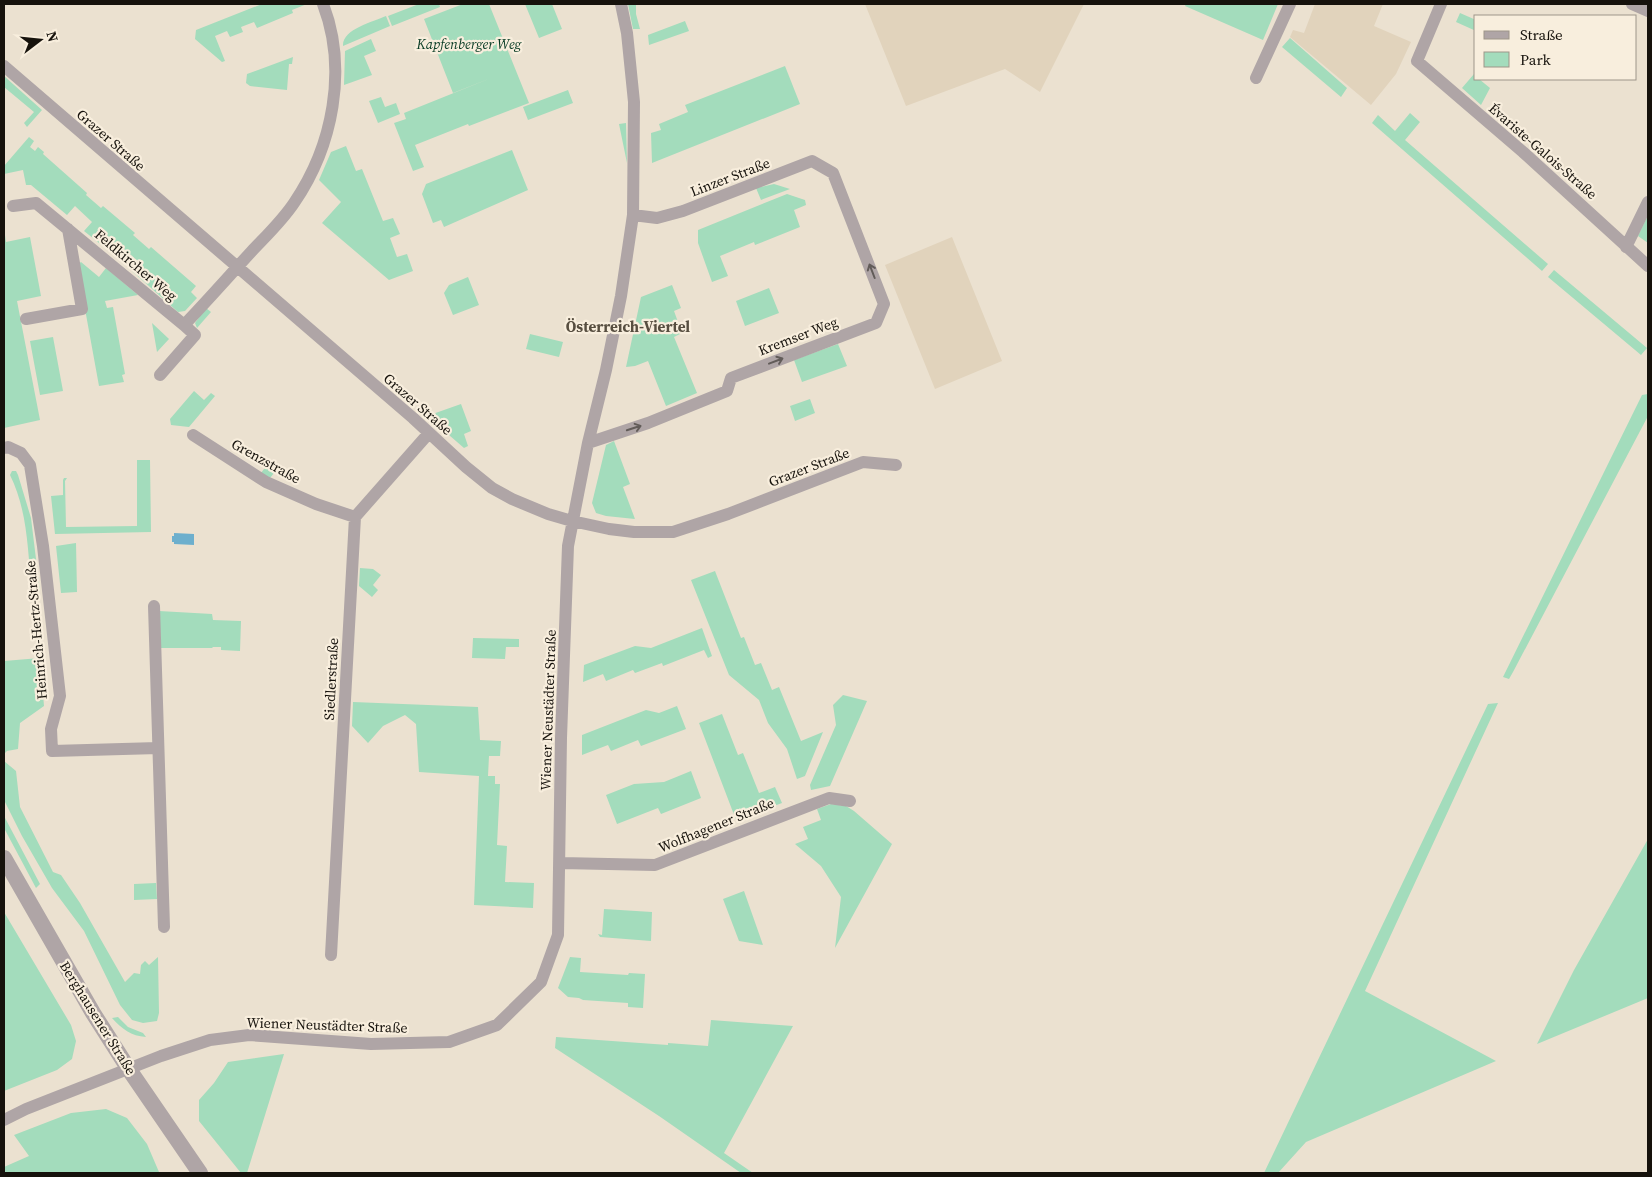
<svg xmlns="http://www.w3.org/2000/svg" width="1652" height="1177" font-family="'Source Serif 4',serif">
<style>
.built{fill:#e1d3bc}
.green{fill:#a3dcbc}
.water{fill:#6dafcd}
.lines{fill:none;stroke-linecap:round;stroke-linejoin:round}
.minor{stroke:#afa5a6;stroke-width:12}
.tertiary{stroke:#afa5a6;stroke-width:16}
.oneway{stroke:#625c59}
.labels{text-anchor:middle;dominant-baseline:central;stroke-width:4.5;stroke-linejoin:round;paint-order:stroke}
.park-label{font-size:14px;font-style:italic;fill:#063a23;stroke:#f8eedd}
.street-label{font-size:14px;fill:#16120c;stroke:#f8eedd}
.neighbourhood-label{font-size:15px;font-weight:bold;fill:#574e40;stroke:#f8eedd}
</style>
<rect width="100%" height="100%" fill="#ebe1d0"/>
<path class="built" d="M865,4h219l-44,88 -35,-23 -99,37z
M1315,4h68l-9,22 37,16 -15,32 -25,31 -81,-68 3,-7 11,3z
M952,237l50,124 -67,28 -50,-124z"/>
<path class="green" d="M262,4h45l-15,6 1,3 -36,15 -3,-6 -13,5 2,5 -13,5 -3,-6 -12,5 10,25 -3,1 -27,-23 1,-9z
M419,4h20l1,3 -48,19 -4,-10z
M463,4h26l40,99 -60,23 -1,-2 -53,21 9,22 -11,4 -19,-48 12,-4 -2,-6 87,-35 -38,15 -29,-74z
M525,4h27l10,25 -23,9z
M628,4h8v10l4,15h-7z
M1186,4h92l-15,36 -78,-34z
M1460,13l16,7v11l-20,-9z
M386,16l4,10 -47,20c-1,-17 30,-24 43,-30z
M685,21l4,10 -40,14 -1,-10z
M1290,38l57,50 -6,9 -59,-50z
M371,39l5,12 -12,5 8,19 -28,10 1,-34z
M293,57l-1,7h-3l-2,26 -37,-4 -4,-3 1,-9z
M785,66l15,38 -148,59 -1,-30 10,-3 -2,-6 29,-12 -3,-7z
M1474,74l2,5h3l11,9 -9,17 -19,-17z
M4,76l38,34 -15,17 -3,-4 10,-11 -30,-25z
M568,90l5,13 -45,17 -5,-13z
M381,97l4,10 11,-4 4,11 -22,9 -9,-22z
M1410,113l10,9 -15,18 143,124 -6,7 -170,-148 6,-8 17,16z
M626,123l1,40 -8,-39z
M29,137l5,4 -4,6 5,4 3,-4 6,5 -1,2 44,39 -1,2 15,13 2,-2 32,27 -2,2 16,14 2,-2 45,39 -5,6 6,6 -12,13 -7,1 -46,-41 7,-9 -17,-15 -8,8 -30,-24 8,-9 -17,-16 -8,9 -36,-30h-5l-3,-15 -19,4v-8z
M346,146l10,25 6,-2 21,52 10,-3 7,16 -10,4 7,19 10,-3 6,17 -24,9 -67,-57 19,-21 -22,-22 12,-28z
M512,150l16,40 -84,37 -3,-7 -8,3 -11,-29 4,-10z
M774,184l16,5 -29,11 -5,-12z
M787,194l18,6 1,5 -12,5 6,17 -45,18 -1,-3 -34,14 8,20 -16,6 -14,-39v-13z
M1648,215v28l-10,-7z
M4,228l2,14 24,-5 11,59 -24,5 23,119 -36,8z
M81,262l18,15 7,-9 32,27 -33,6 2,7 6,-1 12,67 -3,1 2,7 -25,4 -22,-121z
M1554,270l93,78 -6,7 -93,-78z
M468,277l11,28 -26,10 -9,-22 5,-8z
M672,285l9,23 -7,3 8,22 -8,4 23,56 -31,13 -18,-45 -13,5 -9,1 15,-70z
M769,288l10,25 -34,13 -9,-25z
M206,308l5,4 -14,16 -2,-5z
M152,323l17,16 -12,13z
M530,334l33,8 -4,15 -33,-8z
M53,337l10,54 -23,4 -10,-54z
M838,344l9,22 -45,16 -8,-22z
M194,391l10,9 7,-7 4,3 -26,31 -18,-2 -1,-6z
M1648,394v22l-135,256 -4,7 -6,-2 139,-282z
M810,399l5,14 -20,8 -5,-15z
M461,404l10,27 -7,3 4,12 -4,2 -37,-32z
M614,441l16,43 -7,3 12,32 -29,-3 -10,-3 -4,-10 14,-58z
M137,460h13l1,72 -96,2 -4,-38 12,-1v-15l1,-2h3l-2,3 1,46 71,-1z
M270,461l8,7 -8,10 -9,-5z
M12,471h4l2,4 13,43 9,74 -7,-1 -2,-5c-3,-37 -4,-77 -21,-111z
M76,543l1,49 -16,1 -5,-47z
M360,568l13,1 8,6 -8,10 5,5 -6,7 -13,-11z
M715,571l26,67 3,-1 11,28 6,-2 11,27 7,-3 22,54 22,-9 -18,44 -8,3 -10,-30 -19,-26 -9,-23 -30,-25 -38,-95z
M159,611l53,3 1,6 28,1 -1,30 -19,-1v-3h-8l-1,1h-51z
M702,628l10,28 -4,2 -4,-8 -41,16 -1,-3 -27,10 -2,-3 -27,11 -3,-7 -20,8 1,-17 51,-19 16,2z
M473,638l46,1v8h-13l-1,12 -33,-1z
M40,658l4,48 -24,17 -2,26 -11,2 -3,3v-93z
M843,695l24,6 -37,85 -19,4 -1,-5 26,-60 -3,-20z
M353,702l125,5 2,33 21,1 -1,15h-11l-1,20h7v8h5l-3,61 10,1 -2,36 29,1 -1,25 -59,-3 5,-129 -60,-4 -3,-48 -11,-9 -22,11 -15,17 -16,-17z
M1498,703l-133,288 131,70 -190,81 -28,31h-14l224,-469z
M677,706l9,23 -45,17 -3,-6 -27,11 -3,-6 -26,10v-20l64,-25 13,3z
M722,714l16,41 5,-2 16,40 16,-6 7,16 -46,17 -37,-97z
M4,761l12,10 4,36 33,65 8,3 19,28 45,79 9,-9 6,1 1,-9 4,-4 4,4 9,-8 1,56 -2,8 -14,2 -11,-3 -12,-15 -36,-74 -32,-43 -30,-52 -18,-36z
M691,771l10,27 -40,16 -3,-6 -41,16 -11,-29 28,-11 30,-2z
M831,804l15,2 8,5 38,33 -57,104 6,-51 -20,-31 -26,-22 13,-5 -5,-12 18,-7 -4,-11z
M4,816l36,68 -4,4 -32,-60z
M1648,839v159l-111,46 37,-74z
M156,883l1,16 -23,1v-16z
M744,891l19,54 -24,-4 -16,-42z
M604,909l48,3 -1,29 -51,-4 -2,-3 4,1z
M4,912l67,113 5,16 -4,18 -15,11 -53,21z
M570,957l11,1 -1,14 48,3 1,-2 16,1 -2,34 -15,-1v-4l-45,-3 -4,-2 -11,-1 -10,-9z
M118,1017l10,10 15,6 3,4c-15,-1 -24,-8 -34,-19z
M711,1020l82,6 -69,127 29,20h-12l-82,-57 -104,-68 1,-11 112,8v-2l40,3z
M284,1054l-37,119h-6l-42,-52v-21l15,-17 14,-21z
M106,1109l21,9 20,26 12,28 -3,1h-152v-6l25,-11 -15,-21 57,-22z"/>
<path class="water" d="M174,533l20,1v11l-20,-1v-2h-2v-6h2z"/>
<g class="lines">
<path class="minor" d="M1441,4l-24,57 106,91 125,114
M1632,4l16,7
M4,66l409,352 53,49 26,21 20,11 36,15 24,7 37,8 25,3h39l55,-18 135,-52 33,3
M1256,78l34,-74
M13,206l23,-3 148,122c23,-24 45,-49 67,-73 15,-16 31,-31 43,-49 39,-57 54,-134 29,-199
M1626,247l22,-45
M26,319l56,-10 -14,-80
M160,375l35,-40 -11,-10
M193,435l73,47 50,22 39,13
M588,443l60,-20 79,-32 4,-13 145,-55 8,-19 -51,-131 -21,-12 -129,50 -26,7 -24,-3
M4,448l4,-1 13,6 9,12 13,81 17,150 -9,33 1,22 106,-3
M154,606l10,321
M561,863l94,2 174,-67 21,3
M331,955l24,-438 74,-84
M4,1120l22,-11 135,-53 49,-16 39,-5 122,9 78,-2 48,-17 44,-43 17,-47 3,-197 7,-192 20,-103 18,-73 15,-74 12,-81 1,-113 -7,-69 -6,-29"/>
<path class="tertiary" d="M4,858l89,155 35,55 72,105"/>
</g>
<defs><path id="oneway-shaft" d="M-6 0H5M1.5-3L5.5 0L1.5 3" fill="none" stroke-width="1.6" stroke-linecap="round" stroke-linejoin="round" transform="scale(1.25)"/></defs>
<g class="oneway">
<use href="#oneway-shaft" transform="translate(872 271) rotate(-111)"/>
<use href="#oneway-shaft" transform="translate(776 361) rotate(-21)"/>
<use href="#oneway-shaft" transform="translate(634 428) rotate(-18)"/>
</g>
<g class="labels">
<g class="park-label">
<text x="469" y="44">Kapfenberger Weg</text>
</g>
<g class="street-label">
<text transform="translate(111 140) rotate(41)">Grazer Straße</text>
<text transform="translate(1543 151) rotate(41)">Évariste-Galois-Straße</text>
<text transform="translate(730 177) rotate(-21)">Linzer Straße</text>
<text transform="translate(136 265) rotate(40)">Feldkircher Weg</text>
<text transform="translate(798 336) rotate(-21)">Kremser Weg</text>
<text transform="translate(418 404) rotate(41)">Grazer Straße</text>
<text transform="translate(266 461) rotate(29)">Grenzstraße</text>
<text transform="translate(809 467) rotate(-21)">Grazer Straße</text>
<text transform="translate(36 630) rotate(-95)">Heinrich-Hertz-Straße</text>
<text transform="translate(331 679) rotate(-87)">Siedlerstraße</text>
<text transform="translate(548 710) rotate(-88)">Wiener Neustädter Straße</text>
<text transform="translate(716 825) rotate(-22)">Wolfhagener Straße</text>
<text transform="translate(98 1018) rotate(58)">Berghausener Straße</text>
<text transform="translate(327 1025) rotate(2)">Wiener Neustädter Straße</text>
</g>
<g class="neighbourhood-label">
<text x="628" y="326">Österreich-Viertel</text>
</g>
</g>
<rect width="1652" height="1177" fill="none" stroke="#16120c" stroke-width="10"/>
<rect x="1474" y="15" width="162" height="65" fill="#f8eedd" stroke="#9e9689"/>
<rect x="1484" y="31" width="25" height="8" fill="#afa5a6" stroke="#9e9689"/>
<text x="1520" y="40" font-size="15" fill="#16120c">Straße</text>
<rect x="1484" y="52" width="25" height="15" fill="#a3dcbc" stroke="#9e9689"/>
<text x="1520" y="65" font-size="15" fill="#16120c">Park</text>
<g transform="translate(40 40) rotate(74)" stroke="#f8eedd" stroke-width="4" paint-order="stroke">
<path d="M0-4L9 19L0 12L-9 19Z" fill="#16120c"/>
<text y="-8" font-size="14" font-weight="bold" text-anchor="middle" fill="#16120c">N</text>
</g>
</svg>
